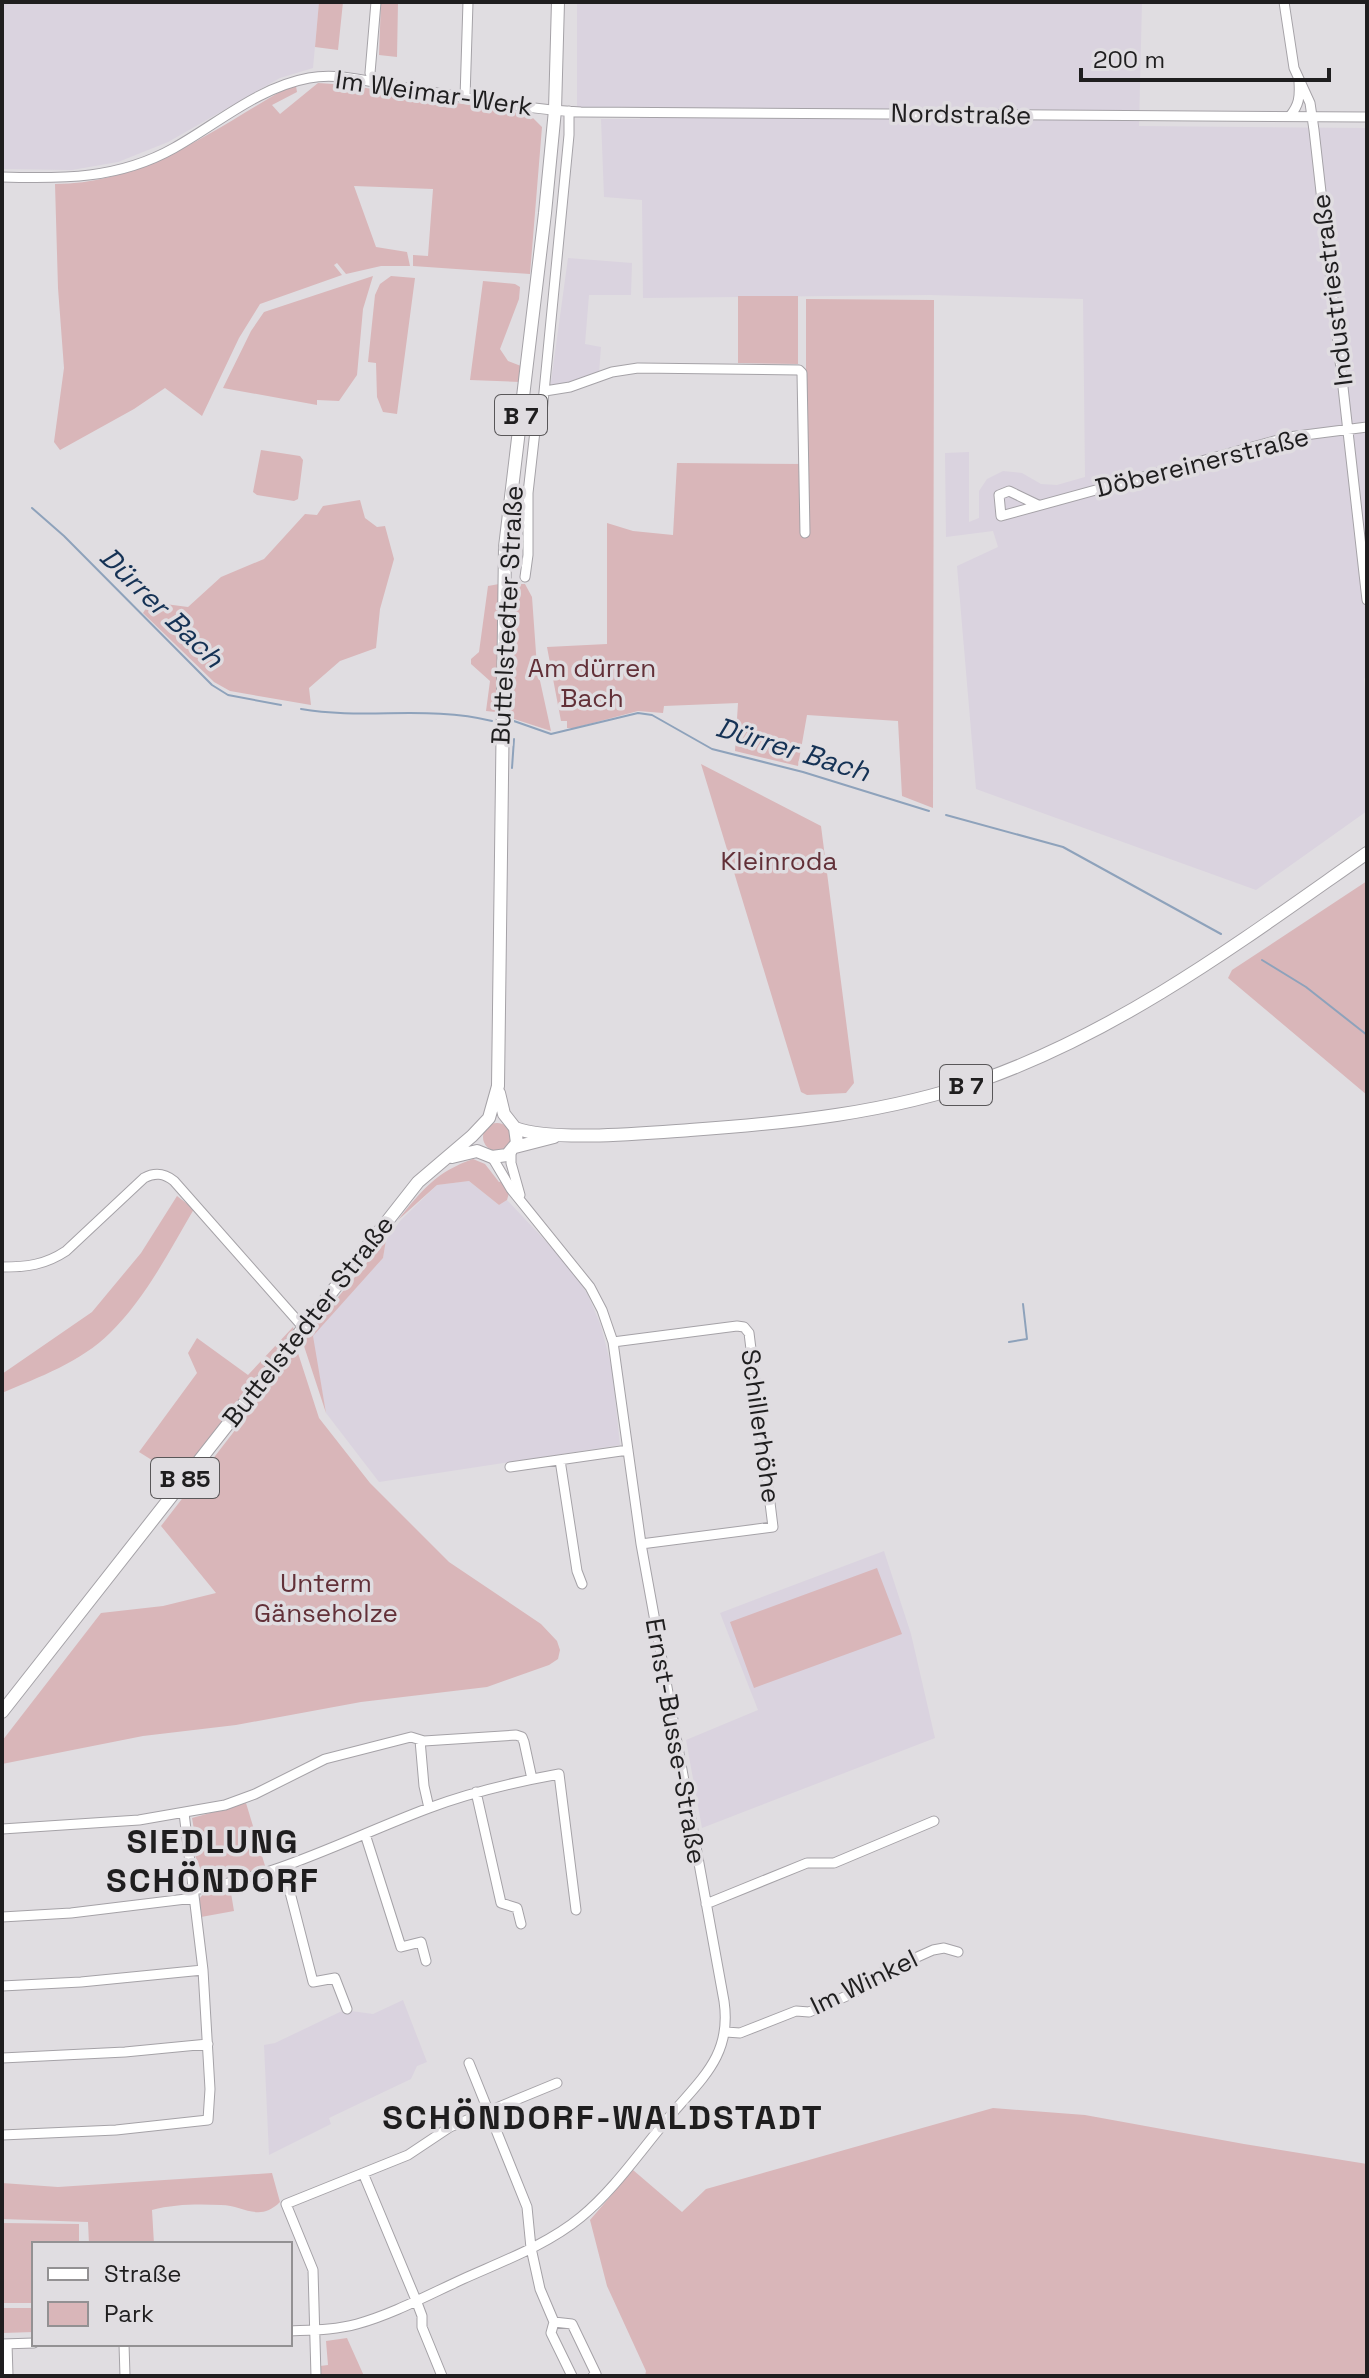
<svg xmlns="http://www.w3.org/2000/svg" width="1369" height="2378" font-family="'Space Grotesk',sans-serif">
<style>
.built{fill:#dad3df}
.green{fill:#d9b6b9}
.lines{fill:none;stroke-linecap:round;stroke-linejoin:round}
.stream{stroke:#8ea2bb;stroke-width:2}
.minor-casing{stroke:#a5a2a7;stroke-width:11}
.major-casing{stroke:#a5a2a7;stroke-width:14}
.minor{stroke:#fff;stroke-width:9}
.major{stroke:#fff;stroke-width:12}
.labels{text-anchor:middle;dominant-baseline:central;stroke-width:7;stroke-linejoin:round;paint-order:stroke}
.shield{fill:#e0dde1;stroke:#595759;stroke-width:2}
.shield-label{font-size:24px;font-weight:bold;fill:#1f1e1f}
.street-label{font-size:26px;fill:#1f1e1f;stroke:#e0dde1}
.park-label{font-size:26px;fill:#623038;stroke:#e0dde1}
.water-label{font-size:28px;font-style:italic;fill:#153255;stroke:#e0dde1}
.district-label{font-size:34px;font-weight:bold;letter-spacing:2px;fill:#1f1e1f;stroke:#e0dde1}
</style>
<rect width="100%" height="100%" fill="#e0dde1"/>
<path class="built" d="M2,2h317l-6,66 -33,10 -112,64 -50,20 -46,8 -70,-1z
M577,2h565l-3,124 228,2v552l-3,-2 3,34v99l-111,79 -280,-101 -19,-223 41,-19 -5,-16 -47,6 -1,-84 24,-1v70l10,-4v-27l8,-12 16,-8 19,2 19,11 16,1 28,-8 -2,-178 -154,-4 -286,3 -1,-98 -38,-3 -3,-78h39l1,-12h-64z
M568,258l64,5 -1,32h-42l-4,49 16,3 -2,26 -49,16z
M469,1181l30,24 8,-5 64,68 17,27 13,31 11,43 8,76 -241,37 -53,-69 -14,-77 71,-78 3,-18 15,-20 36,-35z
M884,1551l27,83 24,104 -233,90 -16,-88 72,-30 -38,-97z
M403,2000l24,62 -10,4 -6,13 -82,39 2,6 -62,31 -5,-110 11,-2 67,-32 2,3 7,-3 22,3z"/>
<path class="green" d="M319,2h24l-5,48 -23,-3z
M381,2h17l-1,55 -18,-2z
M318,83l30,2 182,30 12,12 -12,147 -117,-8v-11l15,1 5,-67 -79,-3 22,61 31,5 3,14h-29l-35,8 -9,-11 -3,2 8,10 -82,29 -21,34 -37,78 -37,-28 -31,21 -74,41 -6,-8 10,-74 -6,-80 -3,-104c86,0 157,-53 228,-94l13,-4 1,6 -25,13 8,9z
M373,276l-10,33 -6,66 -18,26 -22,-1v5l-94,-17 28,-57 13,-19z
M391,276l24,2 -18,136 -14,-2 -6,-15 -1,-34 -8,-1 7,-67 5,-11z
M483,281l32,3 5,3 -1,12 -19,50 8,12 13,5 -1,16 -50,-2z
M738,296h60v68l-60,-1z
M806,299l128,1 -1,508 -31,-12 -4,-75 -91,-6 -9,51 -63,-15 3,-48 -74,3 -1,7 -25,-2 -64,17h-7v-7h-6l-14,-74 60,-3v-121l26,8 40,4 4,-72 129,1z
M261,450l39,6 3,4 -5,39 -4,2 -37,-6 -4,-3z
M360,500l5,18 12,9 8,-1 9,33 -14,50 -4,39 -36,13 -31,27 2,17 -81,-14 -16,-9 -71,-69 7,-11 38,5 33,-30 43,-18 41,-45 12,1 6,-9z
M499,584l-3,128 -10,-1 4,-30 -19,-17v-5l8,-7 9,-66z
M510,584h15l7,13 5,70 14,64 -43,-14z
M701,764l120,62 33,257 -8,10 -39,2 -6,-3z
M1367,881v214l-139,-117 4,-8z
M483 1137a14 14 0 1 1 28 0a14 14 0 1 1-28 0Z
M473,1159l12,5 14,18 3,-1 7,12 -2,7 -8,5 -30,-24 -32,4 -39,35c24,-30 38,-48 75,-61z
M177,1196l17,13c-24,41 -49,90 -84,124 -29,29 -71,44 -108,60v-19l90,-62 49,-59z
M386,1240l-3,18 -70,78 13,77 -24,-73z
M293,1327l1,3 -115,147 -40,-25 58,-79 -9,-20 9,-15 51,37z
M297,1350l22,68 51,65 79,79 92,62 16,17 3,9 -2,9 -9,6 -62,22 -126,15 -125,23 -93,11 -141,28v-23l99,-128 62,-7 53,-13 -55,-67z
M877,1568l25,66 -148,54 -24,-66z
M246,1803l20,66 -61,11 -11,-27 2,-12 -4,-23z
M230,1887l4,24 -33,6 -2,-18 6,-7z
M993,2108l92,7 159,29 123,20v212h-722l1,-5 -39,-85 -17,-66 43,-50 49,42 24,-23z
M272,2173l8,29c-21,21 -37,3 -59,3 -23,-1 -47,-1 -69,5l2,34h-65l-1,-22 -86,-3v-36l56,4z
M2,2223l77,1v20h-45v59h-32z
M2,2308h32v24l-32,1z
M347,2338l17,38h-44v-10l8,-1 -2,-24z"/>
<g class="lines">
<path class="stream" d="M32,508l32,28 148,149 16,10 53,10
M301,709c63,11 128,-4 191,12
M511,720l40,14 87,-21 14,2 60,34 91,23 126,39
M512,768l2,-29
M946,815l117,32 158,87
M1262,960l44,27 61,48
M1009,1342l18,-3 -4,-35"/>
<g class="minor-casing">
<path id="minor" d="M1284,2l10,66 16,35 4,27 53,470
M370,73l6,-71
M465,98l3,-96
M1290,116c9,-11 10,-19 9,-34
M2,177c61,2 117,2 172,-29 43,-24 85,-61 135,-70 31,-6 65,5 97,10 58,9 116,21 175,24l786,5
M545,391l25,-4 42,-15 26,-4 161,2 3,3 3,160
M520,421l21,2 28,-288v-24
M1038,505l-29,-14 -10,4 2,21 288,-79 78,-10
M525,577l3,-22v-62l8,-71
M511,1152v11l9,32
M2,1267c25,0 43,-2 64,-16l78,-73c11,-6 20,-5 30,3l129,146
M613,1342l124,-16 7,1 5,6 24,194 -132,17
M560,1460l17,111 5,13
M510,1467l118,-17
M420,1740l4,46 5,22
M476,1792l25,111 16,5 4,16
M2,1829l137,-9 86,-15 30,-11 70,-35 86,-22 13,4 92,-6 6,2 2,5 8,37
M365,1834l36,113 20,-5 5,19
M284,1869l29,113 22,-4 12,31
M193,1890c85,-13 156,-52 236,-82 42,-16 86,-26 130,-34l17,136
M706,1904l101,-41h27l100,-42
M2,1917l69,-4 123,-15
M2,1986l79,-4 122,-12
M726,2032l14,1 56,-22 13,1 47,-20 1,-8 76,-34 11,-2 14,4
M2,2058l123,-6 83,-8
M469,2063l58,144 4,41 9,41 14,33 -3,11 21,43
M2,2135l114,-5 92,-10 2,-31 -7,-119 -19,-157
M363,2173l53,127 6,16v11l20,49
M554,2322l18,2 24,50 -3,2
M290,2331c22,-1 45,-1 67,-7 36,-10 71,-29 106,-45 40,-18 84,-34 118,-62 34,-28 60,-67 89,-101 32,-38 62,-61 54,-115l-83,-457 -28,-202 -11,-32 -12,-23 -79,-98 -19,-32
M2,2344l32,-1
M7,2344l1,32
M124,2344l1,32
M316,2376l-3,-106 -27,-66 122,-49 42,-28 107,-44"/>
</g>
<g class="major-casing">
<path id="major" d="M499,1093l5,21 11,14c38,14 133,5 175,2 99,-7 198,-17 292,-50 143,-51 262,-141 385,-227
M515,1147l39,-10
M452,1157l25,-6 15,6 15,-2 10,-12 -2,-15
M2,1712l416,-530 54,-46 17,-18 9,-32 7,-539 40,-334 10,-103 3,-108"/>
</g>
<use href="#minor" class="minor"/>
<use href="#major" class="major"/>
</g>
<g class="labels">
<g class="shield">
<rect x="495" y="395" width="52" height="40" rx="6"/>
<rect x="940" y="1065" width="52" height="40" rx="6"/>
<rect x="151" y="1458" width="68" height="40" rx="6"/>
</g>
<g class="shield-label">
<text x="521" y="415">B 7</text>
<text x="966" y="1085">B 7</text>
<text x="185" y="1478">B 85</text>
</g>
<g class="street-label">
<text transform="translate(434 93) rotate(8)">Im Weimar-Werk</text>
<text transform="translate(961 114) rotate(1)">Nordstraße</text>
<text transform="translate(1332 290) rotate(-97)">Industriestraße</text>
<text transform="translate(1202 462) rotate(-14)">Döbereinerstraße</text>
<text transform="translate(507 615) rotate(-87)">Buttelstedter Straße</text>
<text transform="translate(308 1321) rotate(-52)">Buttelstedter Straße</text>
<text transform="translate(761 1426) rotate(82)">Schillerhöhe</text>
<text transform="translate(676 1741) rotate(80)">Ernst-Busse-Straße</text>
<text transform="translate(864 1982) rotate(-26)">Im Winkel</text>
</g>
<g class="park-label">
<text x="592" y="668">Am dürren<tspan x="592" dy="30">Bach</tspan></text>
<text x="779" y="861">Kleinroda</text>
<text x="326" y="1583">Unterm<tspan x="326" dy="30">Gänseholze</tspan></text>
</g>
<g class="water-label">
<text transform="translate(162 607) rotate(44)">Dürrer Bach</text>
<text transform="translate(793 749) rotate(17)">Dürrer Bach</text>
</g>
<g class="district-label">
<text x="213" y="1841">SIEDLUNG<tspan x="213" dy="39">SCHÖNDORF</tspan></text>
<text x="603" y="2117">SCHÖNDORF-WALDSTADT</text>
</g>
</g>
<rect width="1369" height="2378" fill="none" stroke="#1f1e1f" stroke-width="8"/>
<rect x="32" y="2242" width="260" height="104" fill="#e0dde1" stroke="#939193" stroke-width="2"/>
<rect x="48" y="2268" width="40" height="12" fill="#ffffff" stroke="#939193" stroke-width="2"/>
<text x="104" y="2282" font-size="24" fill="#1f1e1f">Straße</text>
<rect x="48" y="2302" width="40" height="24" fill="#d9b6b9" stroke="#939193" stroke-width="2"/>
<text x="104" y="2322" font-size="24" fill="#1f1e1f">Park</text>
<path d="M1081 68v12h248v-12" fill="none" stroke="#1f1e1f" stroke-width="4"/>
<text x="1093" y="68" font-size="24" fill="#1f1e1f" stroke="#e0dde1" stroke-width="6" paint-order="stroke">200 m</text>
</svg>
